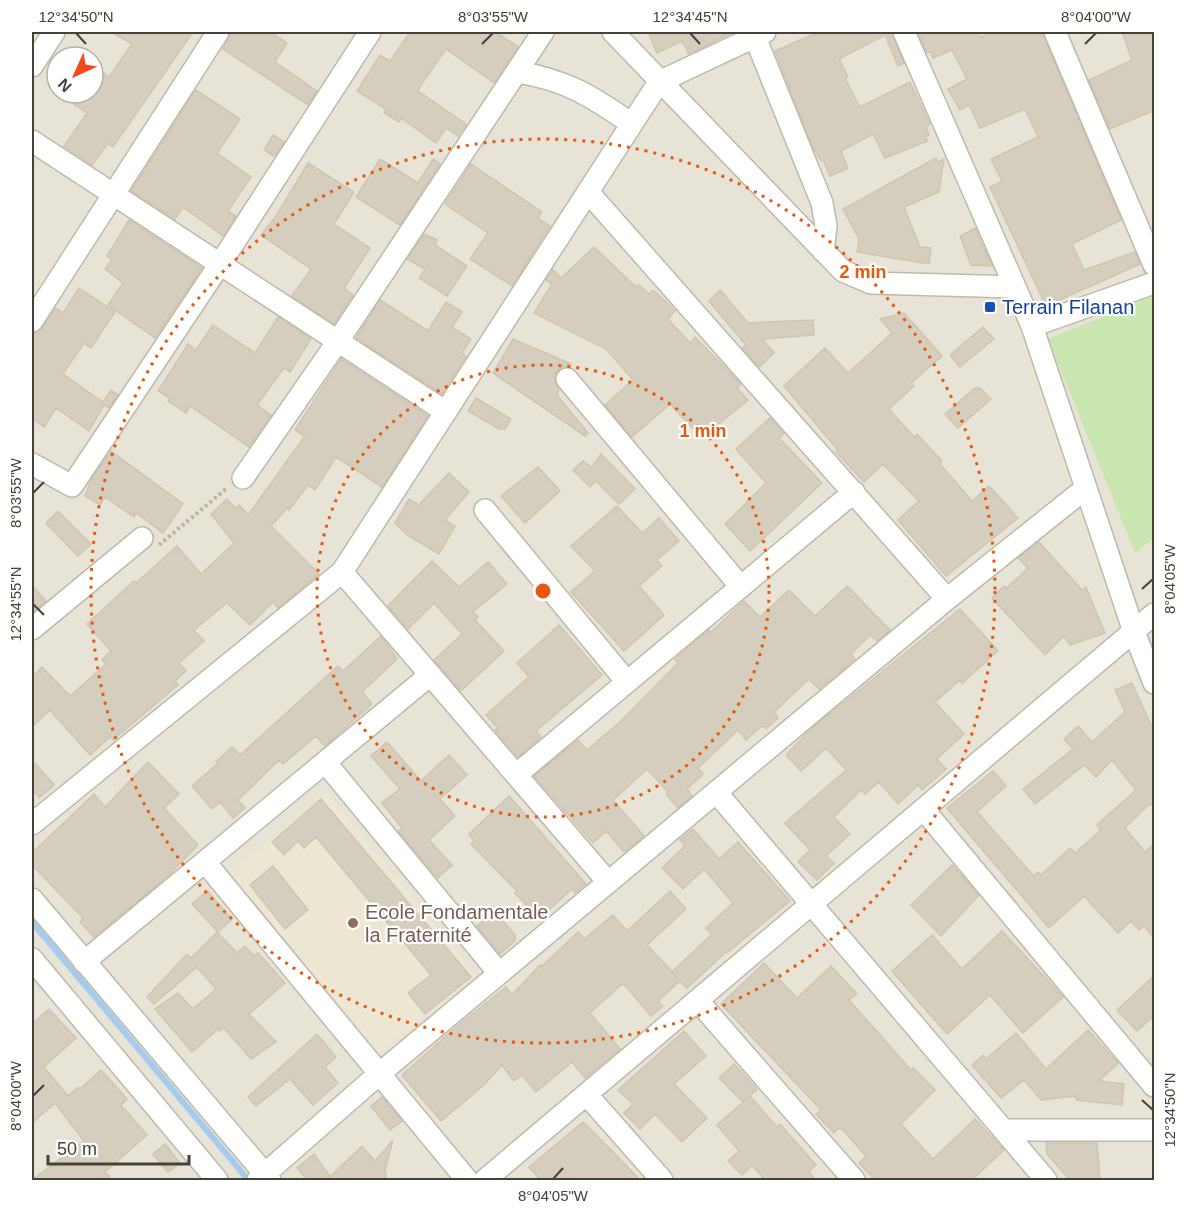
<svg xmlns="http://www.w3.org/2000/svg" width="1186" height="1212" font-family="Arial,sans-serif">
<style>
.residential{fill:#e7e3d6;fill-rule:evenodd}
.education{fill:#ece6d2}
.green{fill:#cbe7b1}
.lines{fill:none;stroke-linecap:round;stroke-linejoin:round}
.stream{stroke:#a5ccef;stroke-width:6}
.building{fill:#d5cdbd;stroke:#cfc5b0;stroke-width:1.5}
.minor-casing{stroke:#bfb9aa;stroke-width:24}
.path{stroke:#c0b59c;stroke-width:4;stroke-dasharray:3 3;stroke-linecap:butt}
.minor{stroke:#fff;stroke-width:21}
.ticks{fill:none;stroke:#464136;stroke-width:2}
.ring{fill:none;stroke:#e8590c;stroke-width:3;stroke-dasharray:3 6}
.transit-dot{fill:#1a4fb4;stroke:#fff;stroke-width:2}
.education-dot{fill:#8d6e63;stroke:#fff;stroke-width:2}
.labels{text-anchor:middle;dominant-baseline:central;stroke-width:4.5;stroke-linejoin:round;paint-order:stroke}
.transit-label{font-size:20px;fill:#164399;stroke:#fff;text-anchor:start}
.education-label{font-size:20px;fill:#785e54;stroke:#fff;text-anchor:start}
.centre{fill:#e8590c;stroke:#fff;stroke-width:3}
.ring-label{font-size:18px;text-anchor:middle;font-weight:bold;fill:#e8590c;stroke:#fff;stroke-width:4.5;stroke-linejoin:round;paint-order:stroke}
.neatline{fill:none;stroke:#464136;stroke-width:2}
.ticks-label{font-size:15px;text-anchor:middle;fill:#464136}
</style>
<rect width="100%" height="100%" fill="#f3f0e7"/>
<path class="residential" d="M32,32h1122v1148h-1122zM57,57h36v36h-36z"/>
<path class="education" d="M326,793l150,181 -96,79 -150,-180z"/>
<path class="green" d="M1154,296v242l-19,15 -87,-214z"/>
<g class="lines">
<path class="stream" d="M32,922l213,254"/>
</g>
<path class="building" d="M112,32h81l-80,115 -5,-4 -16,22 -28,-19 23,-33 -16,-11 7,-9h15v-28l16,12 23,-33z
M231,32h39l17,11 -12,19 42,29 -9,14 -85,-56z
M410,32h86l22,15 -24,36 -48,-34 -23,33 -5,9 48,33 -8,12 -12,-8 -10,15 -35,-25 -2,4 -15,-9 2,-4 -29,-18 23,-36 10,6z
M648,32h85l-44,22 -7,-13 -25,12z
M819,32h72l13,31 -6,3 -13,-31 -46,24 9,18 -3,2 15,28 50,-25 20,42 -4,3 3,8 -4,2 3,4 -43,17 -12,-24 -32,17 7,17 -18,8 -7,-16 -2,1 -9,-16 -37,-94z
M918,32h60l3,5 13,-5h48l79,188 -49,24 12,26 51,-18 5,12 -94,42 -56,-119 12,-6 -11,-22 47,-22 -13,-28 -45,19 -11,-23 -9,5 -12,-21 19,-10 -15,-29 -19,8 -3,-7 -3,2z
M1122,32h33v78l-45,19 -21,-49 43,-20z
M196,90l44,29 -23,34 34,24 -23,34 8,5 -13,20 -40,-29 -8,12 -44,-28z
M273,135l11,7 -10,14 -10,-6z
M936,158l2,4 6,-3 -5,33 -35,15 16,40 11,1 -2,16 -72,-12 2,-13 -16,-30z
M380,159l38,24 15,-24 7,5 -40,61 -44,-28z
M308,163l46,29 -20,32 36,24 -26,40 9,7 -19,29 -42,-28 19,-27 -50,-34 15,-19z
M471,164l71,48 -4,6 12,8 -38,60 -42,-27 18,-26 -43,-29z
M129,220l73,48 -47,70 -47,-33 15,-22 -18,-14 7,-9 -5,-4z
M975,228l17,38 -21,-1 -11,-29z
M424,234l13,6 -2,5 32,21 -20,30 -28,-18 6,-9 -18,-10z
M594,247l42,40 3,-2 10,9 4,-4 11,10 11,11 -7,8 22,24 5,-6 46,47 -4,4 11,12 -46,38 -32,-34 -38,33 -27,-32 28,-25 -27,-31 -72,-36 18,-29 -6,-4 7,-10 8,8z
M79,288l36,24 -24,36 -7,-5 -21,31 40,28 8,-12 7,5 -9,13 -5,-3 -15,26 -33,-23 -12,19 -12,-9v-84l10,-6 14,-20 7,5z
M720,290l28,33 65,-3 1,15 -52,4 12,14 -15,14 -17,-19 4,-3 -37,-44z
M380,300l48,31 18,-29 16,10 -10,15 19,12 -9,14 4,3 -24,38 -86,-56z
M904,313l38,43 -31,27 3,3 -25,23 25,28 3,-3 25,27 -2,3 32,37 17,-15 29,32 -72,58 -48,-56 21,-19 -36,-37 -19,18 -28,-30 2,-2 -54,-64 41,-38 23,25 44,-40 -12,-14z
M278,317l33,22 -21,33 -6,-4 -27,37 14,10 -22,32 -59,-41 -4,7 -18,-12 2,-3 -12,-7 30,-47 8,6 17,-25 42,28z
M983,327l11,12 -34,28 -10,-12z
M513,339l58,25 -1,3 -11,2 -4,5v8l4,7 -2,6 31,38 -3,3 -92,-63z
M341,359l87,57 -46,71 -46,-30 -21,33 -7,-5 -19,25 -2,-2 -16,18 48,48 -41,34 -5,-6 -23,23 -23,-22 -33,27 10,11 -25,22 7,8 -11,10 3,4 -65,55 -3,-3 -20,18 -40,-45 -18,17v-50l10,-10 28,29 36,-32 -4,-4 9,-9 -24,-27 47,-43 2,2 41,-37 24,28 33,-31 -23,-29 16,-15 9,10 3,-4 9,10 57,-79 -10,-6z
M975,388h5l11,11 -33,29 -13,-14z
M476,398l35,21 -6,10h-6l-31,-18z
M770,418l14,15 -5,5 43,45 -72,68 -25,-27 41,-41 -30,-34z
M111,451l72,53 -20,29 -27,-20 -2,4 -29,-20 -5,8 -15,-9 7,-18z
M601,454l34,35 -16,15 -23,-23 -6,6 -17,-17 10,-9 9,6z
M538,467l22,24 -35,32 -24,-27z
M449,473l20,19 -24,28 10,6 -16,28 -32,-19 -12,-12 14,-24 10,6z
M617,506l25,27 17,-15 20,23 -22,19 5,6 -23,20 25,29 -40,36 -53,-59 24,-21 -24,-25z
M58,511l33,33 -13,12 -32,-33z
M1039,542l43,48 4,-3 19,46 -35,12 -6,-9 -19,19 -53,-57 12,-12 3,2 21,-20 -10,-10z
M432,561l27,26 29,-25 19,22 -34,28 5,5 -3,3 29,31 -43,40 -27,-31 28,-26 -28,-31 -26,26 -20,-23z
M32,586l14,15 -14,12z
M847,586l43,44 -13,11 -7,-6 -19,19 4,5 -36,30 -10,-10 -35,33 4,6 -12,11 -3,-4 -17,15 -8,-10 -40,38 5,6 -16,15 5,7 -14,12 -12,-14 2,-2 -21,-23 -34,31 31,36 -20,16 -18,-21 -13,12 -59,-67 44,-36 9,10 33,-28 58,-59 -3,-4 34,-29 2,2 33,-31 16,16 29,-27 26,26z
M960,609l38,42 -36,32 -2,-3 -25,22 29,32 -27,25 9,10 -24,21 -4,-5 -20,19 -19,-22 -14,12 -4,-4 -27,27 16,17 -24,22 8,7 -17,17 -19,-18 12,-12 -25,-27 61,-53 -20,-22 -25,23 -15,-16 25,-26z
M559,625l43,50 -66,56 5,6 -23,20 -23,-27 3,-2 -12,-13 43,-38 -12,-14z
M381,636l16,23 -35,33 10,12 -47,42 -9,-10 -33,28 -4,-4 -41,40 7,8 -12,10 -13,-16 -8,7 -20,-23 25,-22 -1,-2 16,-15 8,8 98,-89 5,5z
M1132,683l19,42 4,-2v81l-7,1 -23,23 20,24 10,-9v96l-11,-13 -5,4 -8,-9 -13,12 -34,-37 -35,32 -102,-120 46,-37 13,15 -29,26 57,64 4,-4 3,3 29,-27 5,5 26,-23 -4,-5 39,-35 -24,-30 -16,17 -12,-12 -49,39 -12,-15 50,-40 -9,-10 14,-13 14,16 33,-30 -10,-22z
M387,742l34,39 28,-26 18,20 -27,24 15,17 -26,24 23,25 -14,13 -40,-47 4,-3 -20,-25 18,-14 -29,-33z
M32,760l22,25 -15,13 -7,-9z
M148,762l31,32 -15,14 34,37 -29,30 -75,62 -14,-15 3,-4 -51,-53v-12l62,-59 11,13z
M509,796l77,88 -11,9 -3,-4 -33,30 -24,-26 2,-2 -46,-47 3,-3 -5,-7z
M321,799l150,178 -46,37 -17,-21 23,-18 -115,-138 -12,11 -6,-7 -14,14 -12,-13z
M693,829l26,30 19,-17 52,59 -62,51 -1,-1 -40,37 -7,-7 -22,20 5,5 -12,10 -28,-33 -33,30 30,36 -35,29 -13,-16 -36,30 -14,-17 -8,6 -12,-16 -18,20 -43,36 -39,-46 54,-48 50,-40 6,8 28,-30 2,1 36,-34 6,7 29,-24 14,16 43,-40 16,18 -39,36 31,33 -6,-6 40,-38 -6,-6 27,-25 -29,-34 -21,20 -21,-21 23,-22 -5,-6z
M952,865l27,30 -38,41 -30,-31z
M273,866l35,44 -23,19 -35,-44z
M207,891l25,28 -14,13 -26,-28z
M494,911l21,24v6l-15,13 -23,-28z
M1002,931l61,66 -40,36 -33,-38 -43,39 -55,-63 40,-36 30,34z
M217,932l20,21 8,-7 9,10 4,-3 27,30 -36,31 27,28 -25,17 -27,-31 -4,3 -2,-2 -26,23 -37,-43 23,-16 15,16 23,-20 -19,-22 -43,37 -7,-7 40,-43 4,4z
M764,963l33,35 34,-32 26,28 -8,6 62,70 2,-2 22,22 -34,34 32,35 42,-40 29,31 -32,30h-97l-16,-17 7,-7 -26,-29 -6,6 -18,-19 5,-4 -100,-106z
M1155,975v40l-18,16 -20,-21z
M49,1009l27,29 -32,29 24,29 10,-9 2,2 21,-19 26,29 -6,6 26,30 -42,37 7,8h-80l52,-39 -29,-38 -23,20v-99z
M1088,1030l30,33 -19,18 25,3 -2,21 -46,-5v-4l-35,4 -17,-20 -23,18 -29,-33 11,-10 3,4 30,-26 30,36z
M684,1031l22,25 -32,28 33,34 -25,24 -27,-28 -15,15 -16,-16 9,-9 -15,-14z
M317,1034l19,23 -11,10 13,16 -25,22 -23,-26 -34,27 -8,-9z
M734,1064l23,25 -14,13 -24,-24z
M750,1096l27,31 3,-3 36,41 -7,7 7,8h-51l-13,-15 -10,10 -14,-14 11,-10 -22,-26z
M382,1097l20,24 -12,9 -19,-24z
M583,1122l34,34 23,24h-99l-12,-13z
M393,1140l-8,30 2,10h-80l-10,-12 17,-14 16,23 32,-31 13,15z
M1046,1143h51l3,37h-30l-23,-26z
M165,1144l15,19 -12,9 -15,-18z"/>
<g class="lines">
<g class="minor-casing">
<path id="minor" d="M613,32l230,239 28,12 144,4
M753,32l69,171 4,23 -3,25
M904,32l128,294 102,306 20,51
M1055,32l99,233
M32,66l22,-34
M517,72c50,8 74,24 115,52
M32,141l414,271
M588,192l359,407
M32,321l186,-289
M1032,326l122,-43
M567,379l174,208
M32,464l40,22 148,-222 150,-232
M243,478l95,-137 205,-309
M485,510l142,172
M342,572l266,310
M32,629l110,-91
M325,762l174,211
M516,775l338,-283
M716,792l330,388
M924,810l230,276
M32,824l310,-252 317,-490 106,-50
M205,862l262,318
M32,899l238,281
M32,959l185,221
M84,962l346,-287
M698,1001l156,179
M587,1095l75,85
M1005,1130h149
M258,1180l121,-106 568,-475 139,-111
M485,1180l669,-566"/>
</g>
<path class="path" d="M159,545l68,-57"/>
<use href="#minor" class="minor"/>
</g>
<path class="ticks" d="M76,33l10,11M690,33l10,11M482,44l11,-11M1085,44l11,-11M33,493l11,-11M1142,589l11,-10M33,604l11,11M33,1096l11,-11M1142,1100l11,10M553,1179l10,-11"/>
<g class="ring">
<circle cx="543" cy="591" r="226"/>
<circle cx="543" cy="591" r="452"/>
</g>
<rect class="transit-dot" x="984" y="301" width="12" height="12" rx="3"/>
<circle class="education-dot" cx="353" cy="923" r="6"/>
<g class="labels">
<g class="transit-label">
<text x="1002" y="307">Terrain Filanan</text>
</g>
<g class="education-label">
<text x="365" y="912">Ecole Fondamentale<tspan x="365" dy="23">la Fraternité</tspan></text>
</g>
</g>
<circle cx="543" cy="591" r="9" class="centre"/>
<g class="ring-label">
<text x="863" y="278">2 min</text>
<text x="703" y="437">1 min</text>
</g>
<rect width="1186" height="1212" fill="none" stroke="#ffffff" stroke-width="66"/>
<g transform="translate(75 75) rotate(225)"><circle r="28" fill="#ffffff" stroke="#b5b3af" stroke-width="1.5"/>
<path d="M0-4.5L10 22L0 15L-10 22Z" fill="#f5491c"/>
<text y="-9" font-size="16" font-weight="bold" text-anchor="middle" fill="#464136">N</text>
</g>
<path d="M48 1155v9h141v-9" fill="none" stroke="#464136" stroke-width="3"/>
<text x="57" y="1155" font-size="18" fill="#464136" stroke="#ffffff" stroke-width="4.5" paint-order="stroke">50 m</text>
<rect x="33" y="33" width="1120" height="1146" class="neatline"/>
<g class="ticks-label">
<text x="76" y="22">12°34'50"N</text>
<text x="493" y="22">8°03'55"W</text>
<text x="690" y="22">12°34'45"N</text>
<text x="1096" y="22">8°04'00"W</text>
<text transform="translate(16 493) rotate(-90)" y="5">8°03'55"W</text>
<text transform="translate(1170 579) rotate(-90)" y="5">8°04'05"W</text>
<text transform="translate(16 604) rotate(-90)" y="5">12°34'55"N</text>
<text transform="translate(16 1096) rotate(-90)" y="5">8°04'00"W</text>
<text transform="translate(1170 1110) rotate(-90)" y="5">12°34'50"N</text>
<text x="553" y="1201">8°04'05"W</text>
</g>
</svg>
